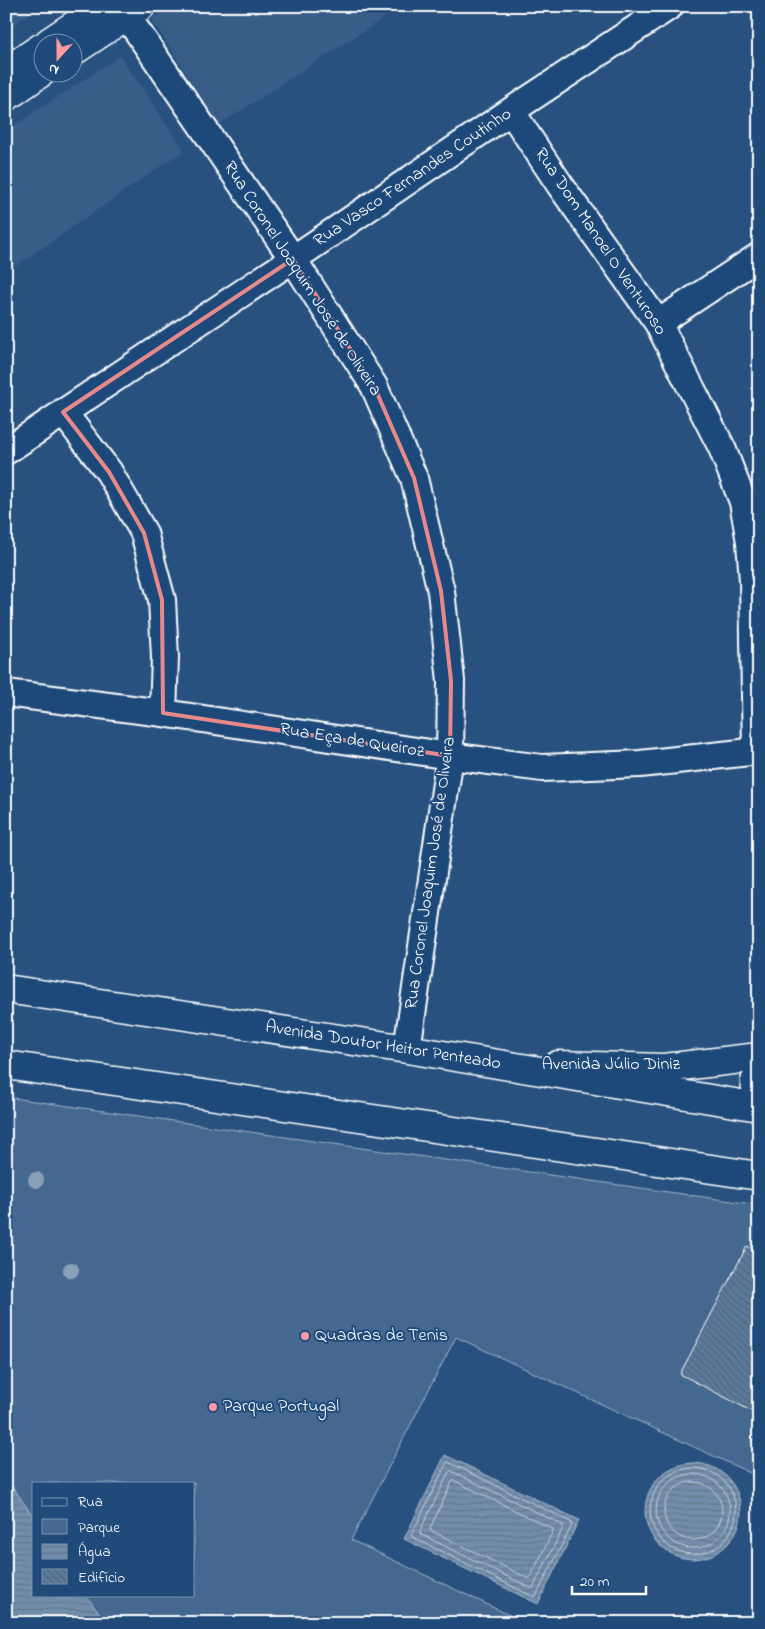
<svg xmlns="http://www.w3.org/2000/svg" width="765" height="1629" font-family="'Indie Flower',sans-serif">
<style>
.built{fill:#375d88}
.park{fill:#446890;stroke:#a2b4c8;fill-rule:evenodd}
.water{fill:url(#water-rules);stroke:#aabbcd}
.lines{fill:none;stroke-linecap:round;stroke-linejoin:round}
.shore{stroke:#c6d1dd;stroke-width:1}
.building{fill:url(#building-back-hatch);stroke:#fff}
.street-casing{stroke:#fff;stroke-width:30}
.secondary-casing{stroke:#fff;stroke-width:31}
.primary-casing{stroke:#fff;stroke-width:31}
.street{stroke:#1f4a7a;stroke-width:26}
.secondary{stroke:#1f4a7a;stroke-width:28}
.primary{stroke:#1f4a7a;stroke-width:28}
.tree{fill:#8aa0b9}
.marked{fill:none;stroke:#e88989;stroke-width:4;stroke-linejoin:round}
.poi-dot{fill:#ff9aa2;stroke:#1f4a7a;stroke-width:2}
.labels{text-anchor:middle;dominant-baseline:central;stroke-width:4;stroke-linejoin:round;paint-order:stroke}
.street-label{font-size:18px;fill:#fff;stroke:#1f4a7a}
.poi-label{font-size:18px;fill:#fff;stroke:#1f4a7a;text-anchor:start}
</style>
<defs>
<pattern id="water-rules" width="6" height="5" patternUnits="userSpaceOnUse" patternTransform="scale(1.25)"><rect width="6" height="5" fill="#718dab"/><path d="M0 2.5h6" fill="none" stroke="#64768a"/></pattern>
<pattern id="building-back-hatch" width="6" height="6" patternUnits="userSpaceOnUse" patternTransform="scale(1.25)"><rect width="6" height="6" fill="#5a7a9d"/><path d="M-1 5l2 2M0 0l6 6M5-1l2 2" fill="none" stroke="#536374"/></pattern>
</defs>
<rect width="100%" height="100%" fill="#28517f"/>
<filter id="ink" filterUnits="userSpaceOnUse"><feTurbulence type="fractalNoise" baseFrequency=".02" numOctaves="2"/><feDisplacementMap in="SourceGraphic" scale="10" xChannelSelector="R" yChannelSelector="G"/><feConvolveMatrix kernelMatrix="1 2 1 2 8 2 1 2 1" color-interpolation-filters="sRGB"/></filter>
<g filter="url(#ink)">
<path class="built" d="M6,6h34l-34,24z
M170,6h232l-183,119 -67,-106z
M120,56l64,94 -178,123v-142z"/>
<path class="park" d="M6,1097l753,108v272l-303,-140 -105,203 175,83h-520zM34,1483h160v112h-160z"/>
<path class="water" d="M445,1455l134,65 -41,84 -134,-65z
M645 1511a48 48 0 1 1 96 0a48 48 0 1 1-96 0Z
M6,1477l28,41v77h52l9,13 13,15h-102z"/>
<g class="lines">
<path class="shore" d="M448,1462l123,60 1,3 -36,71 -2,1 -122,-60v-3l34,-70z
M650 1511a43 43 0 1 1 86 0a43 43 0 1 1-86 0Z
M451,1471l112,54v3l-30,60h-2l-111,-54v-3l29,-59z
M656 1511a37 37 0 1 1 74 0a37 37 0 1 1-74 0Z
M455,1481l98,48v2l-23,47h-3l-97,-48v-2l22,-46z
M664 1511a29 29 0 1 1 58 0a29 29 0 1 1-58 0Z"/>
</g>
<path class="building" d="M747,1246l12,6v163l-79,-41z"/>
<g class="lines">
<g class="street-casing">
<path id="street" d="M120,6l173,253 81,127 40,92 27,113 10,90 -1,75 -43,293
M511,111l49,74 98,138 64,125 21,54 7,40 3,39 3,171
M658,323l101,-67
M63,412l46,60 35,61 18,67 3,57 -2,56
M6,451l287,-192 218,-148 159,-105
M6,693l157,20 287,43 92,12 98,-4 119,-13"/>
</g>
<g class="secondary-casing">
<path id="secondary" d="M49,42l54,-36
M72,52l69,-46
M6,71l36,-24
M6,97l36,-25
M558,1065l106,3 95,-11
M759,1076l-4,5 2,13 2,2"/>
</g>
<g class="primary-casing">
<path id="primary" d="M6,989l401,60 352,58
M6,1065l753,111"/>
</g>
<use href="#street" class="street"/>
<use href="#secondary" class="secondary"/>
<use href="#primary" class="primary"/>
</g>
<g class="tree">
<circle cx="36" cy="1180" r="8"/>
<circle cx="71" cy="1270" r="8"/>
</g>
</g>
<path class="marked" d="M293,259l81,127 40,92 27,113 10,90 -1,75 -287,-43 -1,-113 -18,-67 -35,-61 -46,-60z"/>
<g class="poi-dot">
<circle cx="305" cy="1336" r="5"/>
<circle cx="213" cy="1407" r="5"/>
</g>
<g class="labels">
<g class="street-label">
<text transform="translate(413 178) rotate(-34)">Rua Vasco Fernandes Coutinho</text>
<text transform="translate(600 242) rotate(56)">Rua Dom Manoel O Venturoso</text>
<text transform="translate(302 279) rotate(57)">Rua Coronel Joaquim José de Oliveira</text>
<text transform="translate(352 741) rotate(9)">Rua Eça de Queiroz</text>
<text transform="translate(431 873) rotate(-82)">Rua Coronel Joaquim José de Oliveira</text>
<text transform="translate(383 1046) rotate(9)">Avenida Doutor Heitor Penteado</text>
<text x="611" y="1065">Avenida Júlio Diniz</text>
</g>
<g class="poi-label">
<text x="315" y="1336">Quadras de Tenis</text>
<text x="223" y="1407">Parque Portugal</text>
</g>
</g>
<rect width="765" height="1629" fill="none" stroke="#1f4a7a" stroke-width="25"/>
<rect x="12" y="12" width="740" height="1604" fill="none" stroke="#fff" stroke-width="2" filter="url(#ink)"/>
<rect x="32" y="1482" width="162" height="115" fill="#1f4a7a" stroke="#7992af"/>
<rect x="42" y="1498" width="25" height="8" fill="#1f4a7a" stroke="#7992af"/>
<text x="78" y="1506" font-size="15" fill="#ffffff">Rua</text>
<rect x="42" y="1519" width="25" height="15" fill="#446890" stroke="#7992af"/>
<text x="78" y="1532" font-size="15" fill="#ffffff">Parque</text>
<rect x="42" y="1544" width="25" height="15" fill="url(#water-rules)" stroke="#7992af"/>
<text x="78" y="1556" font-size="15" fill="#ffffff">Água</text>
<rect x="42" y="1569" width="25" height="15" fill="url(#building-back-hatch)" stroke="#7992af"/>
<text x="78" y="1582" font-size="15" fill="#ffffff">Edifício</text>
<g transform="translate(58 58) rotate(201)"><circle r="24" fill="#1f4a7a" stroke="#7992af"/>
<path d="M0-4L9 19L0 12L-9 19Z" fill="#ff9aa2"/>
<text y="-8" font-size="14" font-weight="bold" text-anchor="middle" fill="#ffffff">N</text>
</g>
<path d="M572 1586v8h74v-8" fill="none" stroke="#ffffff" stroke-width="2.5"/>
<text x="580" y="1586" font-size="15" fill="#ffffff" stroke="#1f4a7a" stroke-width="4" paint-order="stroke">20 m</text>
</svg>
